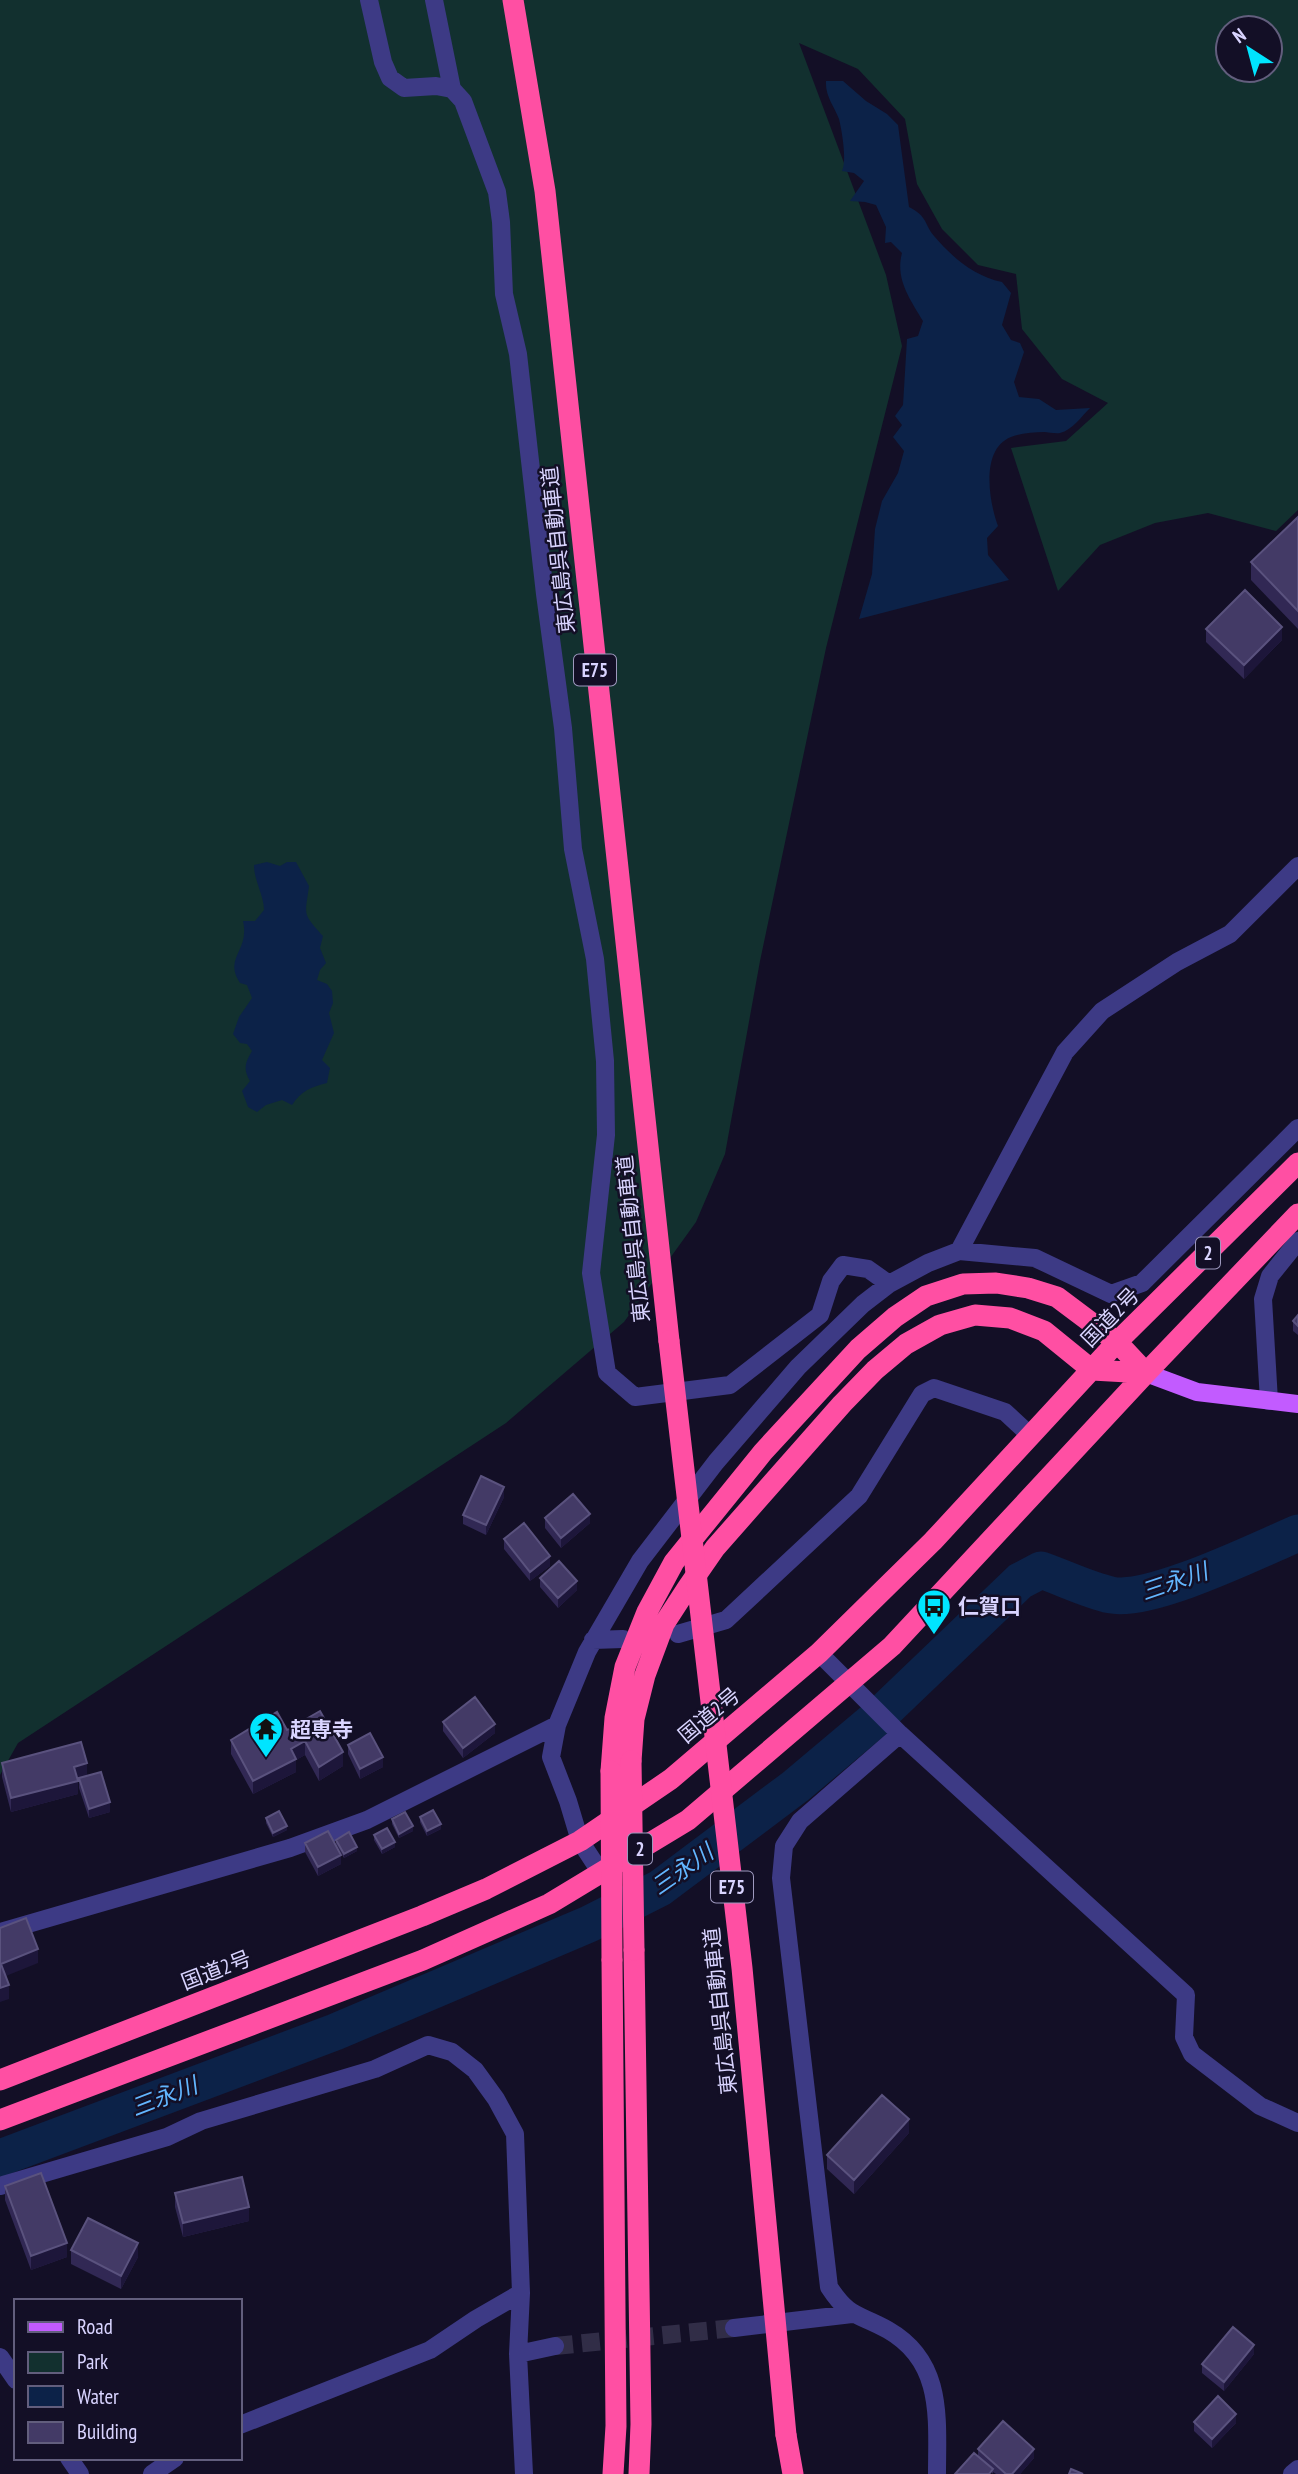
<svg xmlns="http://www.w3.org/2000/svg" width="1298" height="2474" font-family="'PT Sans Narrow','Noto Sans JP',sans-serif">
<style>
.green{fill:#12302f;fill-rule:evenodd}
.water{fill:#0c2248}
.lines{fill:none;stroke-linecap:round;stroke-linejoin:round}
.river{stroke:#0c2248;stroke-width:37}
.minor-tunnel{stroke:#312d47;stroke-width:18;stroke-dasharray:18 9;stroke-linecap:butt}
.minor{stroke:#3d3a85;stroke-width:18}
.major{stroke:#c25bff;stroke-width:18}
.highway{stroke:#ff4fa3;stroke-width:21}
.highway-bridge{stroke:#ff4fa3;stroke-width:21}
.wall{fill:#312854}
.shaded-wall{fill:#1d163a}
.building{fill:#433a66;stroke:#5a527e;stroke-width:2}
.labels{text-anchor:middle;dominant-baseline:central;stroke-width:5;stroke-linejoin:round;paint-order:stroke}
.shield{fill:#130f26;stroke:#9e99be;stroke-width:2}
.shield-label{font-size:19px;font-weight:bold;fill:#d9d4ff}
.street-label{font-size:21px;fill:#d9d4ff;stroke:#130f26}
.poi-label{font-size:21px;font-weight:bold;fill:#d9d4ff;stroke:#130f26;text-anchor:start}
.water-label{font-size:23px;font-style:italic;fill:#62b6ff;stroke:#130f26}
</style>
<rect width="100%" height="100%" fill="#130f26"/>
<path class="green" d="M0,0h1298v510l-22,21 -68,-18 -53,10 -55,22 -42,46 -47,-143 55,-7 42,-38 -46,-24 -40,-50 -6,-55 -38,-9 -36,-36 -25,-45 -12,-65 -47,-50 -59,-26 87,232 16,71 -76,302 -66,313 -35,193 -29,68 -72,100 -118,101 -488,320 -18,32zM1228,28h42v42h-42z"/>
<path class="water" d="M826,81h17l23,20 21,13 11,11 11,82c19,10 14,15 25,29 19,22 40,40 68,46l9,11 -9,32 9,15 9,3 4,9 -10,30 5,15 20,2 17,11 34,-2c-8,8 -18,22 -30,25 -4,1 -12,-1 -16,-1 -10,0 -23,1 -33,5 -31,12 -22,65 -13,89l-11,12 1,17 21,25 -150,39 13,-45 3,-45 7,-28 16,-28 6,-22 -11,-14 9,-12 -7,-9 8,-11 4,-66 11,-3 5,-15c-13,-22 -28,-42 -21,-68l-11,-11 -6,1 1,-16 -10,-22 -11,-3 -15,-1 14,-20 -10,-8 -12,-2c5,-10 0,-40 -3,-52 -5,-13 -14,-23 -13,-38z
M267,862l13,4 7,-4h9l13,24c-4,31 -7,26 14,50l-3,12 6,15 -6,7 -3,10 10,4 5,7 1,12 -4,10 5,20 -12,27 8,8 -3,15c-16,4 -26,8 -35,22l-10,-5 -16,5 -9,7 -9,-5 -6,-16 8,-10c-7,-12 -5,-18 2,-30l-5,-7 -7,-1 -7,-9 6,-17 13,-19 -5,-13 -7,-2c-17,-26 10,-31 3,-62h12l9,-11c0,-15 -10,-29 -10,-45z"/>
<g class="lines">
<path class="river" d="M0,2158l335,-126 254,-108 71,-36 136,-102 82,-69 142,-136 21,-11c23,8 47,20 70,25 40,8 147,-45 187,-62"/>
<path class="minor-tunnel" d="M555,2346l179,-18"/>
<path class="minor" d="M369,0l14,62 7,16 14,10 32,-2 16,3 11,12 34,91 4,30 3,72 14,60 27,240 18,134 10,121 22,110 10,102 1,74 -15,138 16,100 28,24 95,-12 90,-70 11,-34 12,-16 25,4 21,15
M434,0l18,89
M959,1251l106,-199 37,-41 75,-49 53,-28 68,-68
M1269,1401l-6,-102 7,-23 28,-35
M678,1634l48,-14 133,-124 63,-102 12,-6 71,24 26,24
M593,1640l30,-1
M819,1653l81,81 286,261 -2,42 8,17 68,52 38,17
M900,1734l-100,87 -16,25 -3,32 48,409c21,32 29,26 59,43 56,32 49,89 49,144
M601,1873l-21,-32 -12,-40 -17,-44 6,-32 30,-73 53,-91 76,-99 82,-95 65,-63 26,-20 39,-21 31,-12 76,7 76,36 31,-11 156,-155
M0,1932l290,-84 77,-28 190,-95
M0,2186l167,-49 34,-16 174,-52 53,-24 24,7 23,18 21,29 19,35 6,159 -3,61 6,120
M734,2328l118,-14
M518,2354l37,-8
M0,2357l16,23
M240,2425l190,-75 46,-31 45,-26
M69,2458l11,16
M152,2474l23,-16
M1292,2474l6,-5"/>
<path class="major" d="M1146,1373l51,19 101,12"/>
<path class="highway" d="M513,0l32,191 124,1150
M631,1761l3,-42 11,-44 19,-51 24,-37 27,-39 127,-144 33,-34 31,-26 34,-19 35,-10 35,3 34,13 48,39 54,3
M611,1771l4,-53 10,-51 22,-55 27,-50 89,-110 95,-103 37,-32 31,-21 37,-12 33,-1 32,5 29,9 60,45 29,31
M634,1950l7,474 -2,50
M612,1960l4,466 -3,48
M0,2080l422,-164 64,-27 94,-48 91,-62 148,-126 114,-112 184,-199 181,-179
M0,2120l423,-160 126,-56 139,-84 204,-174 254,-273 152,-159
M786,2435l7,39"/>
<path class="highway-bridge" d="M669,1341l73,627 44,467
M631,1761l3,189
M611,1771l1,189"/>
</g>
<path class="wall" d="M1298,517v112l-47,-49v-18z
M1206,629l76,11 -38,39 -38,-37z
M1298,1315v20l-5,-4v-10z
M504,1497l-18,38 -23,-11v-9z
M545,1518l45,5 -29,25 -16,-20z
M504,1539l46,27 -20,15 -26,-32z
M540,1578l37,12 -19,18 -18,-21z
M443,1722l52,11 -32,25 -20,-27z
M287,1730l56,36 -24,15 -14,-26 -9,5v12l-43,22 -22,-40v-14z
M348,1745l35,22 -23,12 -12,-25z
M2,1763l85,13 23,36 -21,6 -10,-30v-9l-2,1 1,14 -67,18 -9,-35z
M420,1817l21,12 -14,7 -7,-14z
M266,1818l21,12 -14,7 -7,-14z
M392,1819l21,12 -14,7 -7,-14z
M374,1835l21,12 -13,7 -8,-14z
M336,1840l21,11 -13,7 -8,-14z
M305,1843l36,21 -23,12 -13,-24z
M909,2133l-55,61 -27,-25v-14z
M5,2186l62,71 -36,13 -26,-70z
M175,2193l74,28 -66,16 -8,-30z
M71,2250l67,7 -17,32 -50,-25z
M1254,2354l-30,37 -22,-18v-9z
M1194,2422l42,1 -24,25 -18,-17z
M978,2449l56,9 -14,16h-24l-3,-2v2l-15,-18z"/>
<path class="shaded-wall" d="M1282,627v13l-38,39v-14z
M504,1487v10l-18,38v-10z
M590,1514v9l-29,25v-10z
M550,1556v10l-20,15v-9z
M577,1581v9l-19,18v-10z
M495,1724v9l-32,25v-10z
M305,1741v14l-9,5v12l-43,22v-13l38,-32z
M343,1752v14l-24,15v-14z
M383,1757v10l-23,12v-10z
M87,1763v14l-13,4v-14z
M78,1781v13l-67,18v-14z
M110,1802v10l-21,6v-9z
M441,1824v5l-14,7v-5z
M287,1826v4l-14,7v-4z
M413,1826v5l-14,7v-4z
M395,1842v5l-13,7v-5z
M357,1847v4l-13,7v-4z
M341,1855v9l-23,12v-9z
M38,1949v14l-37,15v-14z
M9,1985v14l-9,3v-14z
M909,2119v14l-55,61v-14z
M249,2207v14l-66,16v-14z
M67,2243v14l-36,13v-14z
M138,2243v14l-17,32v-13z
M1254,2345v9l-30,37v-9z
M1236,2414v9l-24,25v-9z
M1034,2449v9l-14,16h-8z"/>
<path class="building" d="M1298,517v94l-47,-49z
M1245,590l37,37 -38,38 -38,-36z
M1298,1315v11l-5,-5z
M481,1476l23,11 -18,38 -23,-10z
M573,1494l17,20 -29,24 -16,-20z
M524,1523l26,33 -20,16 -26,-33z
M559,1561l18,20 -19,17 -18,-20z
M475,1697l20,27 -32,24 -20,-26z
M320,1711l23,41 -24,15 -14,-26 -14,8 5,10 -43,22 -22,-41 46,-28 10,18z
M370,1733l13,24 -23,12 -12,-24z
M81,1742l6,21 -13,4 4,14 -67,17 -9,-35z
M101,1772l9,30 -21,7 -10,-31z
M433,1810l8,14 -14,7 -7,-14z
M279,1811l8,15 -14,7 -7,-15z
M405,1812l8,14 -14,8 -7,-15z
M387,1828l8,14 -13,7 -8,-14z
M328,1831l13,24 -23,12 -13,-24z
M349,1832l8,15 -13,7 -8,-14z
M26,1918l12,31 -37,15 8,21 -9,3v-60z
M882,2095l27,24 -55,61 -27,-25z
M41,2173l26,70 -36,13 -26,-70z
M242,2177l7,30 -66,16 -8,-30z
M88,2218l50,25 -17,33 -50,-26z
M1233,2327l21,18 -30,37 -22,-18z
M1218,2396l18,18 -24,25 -18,-17z
M1003,2421l31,28 -22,25h-6l-28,-25z
M974,2453l19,16 -4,5h-34z
M1071,2469l12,5h-14z"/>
<defs>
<g id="bus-pin" transform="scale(1.75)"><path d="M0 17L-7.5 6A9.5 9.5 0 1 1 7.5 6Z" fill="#00e5ff" stroke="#130f26"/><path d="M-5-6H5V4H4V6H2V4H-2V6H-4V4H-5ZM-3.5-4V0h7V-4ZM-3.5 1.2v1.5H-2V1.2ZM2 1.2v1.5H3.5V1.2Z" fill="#111"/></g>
<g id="temple-pin" transform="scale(1.75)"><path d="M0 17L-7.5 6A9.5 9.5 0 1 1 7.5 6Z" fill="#00e5ff" stroke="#130f26"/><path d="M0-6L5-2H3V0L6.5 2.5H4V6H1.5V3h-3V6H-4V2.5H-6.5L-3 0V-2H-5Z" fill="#111"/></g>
</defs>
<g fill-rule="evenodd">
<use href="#bus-pin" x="934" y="1606"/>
<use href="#temple-pin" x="266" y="1729"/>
</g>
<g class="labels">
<g class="shield">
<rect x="574" y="654.5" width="42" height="31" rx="5"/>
<rect x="1196" y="1237.5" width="24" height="31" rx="5"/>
<rect x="628" y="1833.5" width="24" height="31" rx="5"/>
<rect x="711" y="1871.5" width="42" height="31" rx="5"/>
</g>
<g class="shield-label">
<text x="595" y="670">E75</text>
<text x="1208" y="1253">2</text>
<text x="640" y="1849">2</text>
<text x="732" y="1887">E75</text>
</g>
<g class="street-label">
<text transform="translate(558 550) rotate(-96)">東広島呉自動車道</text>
<text transform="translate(633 1239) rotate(-96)">東広島呉自動車道</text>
<text transform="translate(1110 1317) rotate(-46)">国道2号</text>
<text transform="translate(709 1715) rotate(-40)">国道2号</text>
<text transform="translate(216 1970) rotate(-21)">国道2号</text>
<text transform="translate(720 2011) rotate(-96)">東広島呉自動車道</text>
</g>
<g class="poi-label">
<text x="958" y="1606">仁賀口</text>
<text x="290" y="1729">超専寺</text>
</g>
<g class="water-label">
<text transform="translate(1174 1581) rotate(-19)">三永川</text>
<text transform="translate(682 1869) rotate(-35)">三永川</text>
<text transform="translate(164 2096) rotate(-21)">三永川</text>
</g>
</g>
<rect x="14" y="2299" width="228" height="161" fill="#130f26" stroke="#625e7d" stroke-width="2"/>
<rect x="28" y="2322" width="35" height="10" fill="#c25bff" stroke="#625e7d" stroke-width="2"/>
<text x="77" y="2334" font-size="21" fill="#d9d4ff">Road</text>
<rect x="28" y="2352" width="35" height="21" fill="#12302f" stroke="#625e7d" stroke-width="2"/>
<text x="77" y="2369" font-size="21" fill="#d9d4ff">Park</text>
<rect x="28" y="2386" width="35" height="21" fill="#0c2248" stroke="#625e7d" stroke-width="2"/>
<text x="77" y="2404" font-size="21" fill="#d9d4ff">Water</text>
<rect x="28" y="2422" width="35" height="21" fill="#433a66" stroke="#625e7d" stroke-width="2"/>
<text x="77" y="2439" font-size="21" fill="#d9d4ff">Building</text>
<g transform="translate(1249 49) rotate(324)"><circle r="33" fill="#130f26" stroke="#625e7d" stroke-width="2"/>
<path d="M0-5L12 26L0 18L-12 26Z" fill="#00e5ff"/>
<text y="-10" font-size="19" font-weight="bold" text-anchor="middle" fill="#d9d4ff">N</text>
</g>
</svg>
